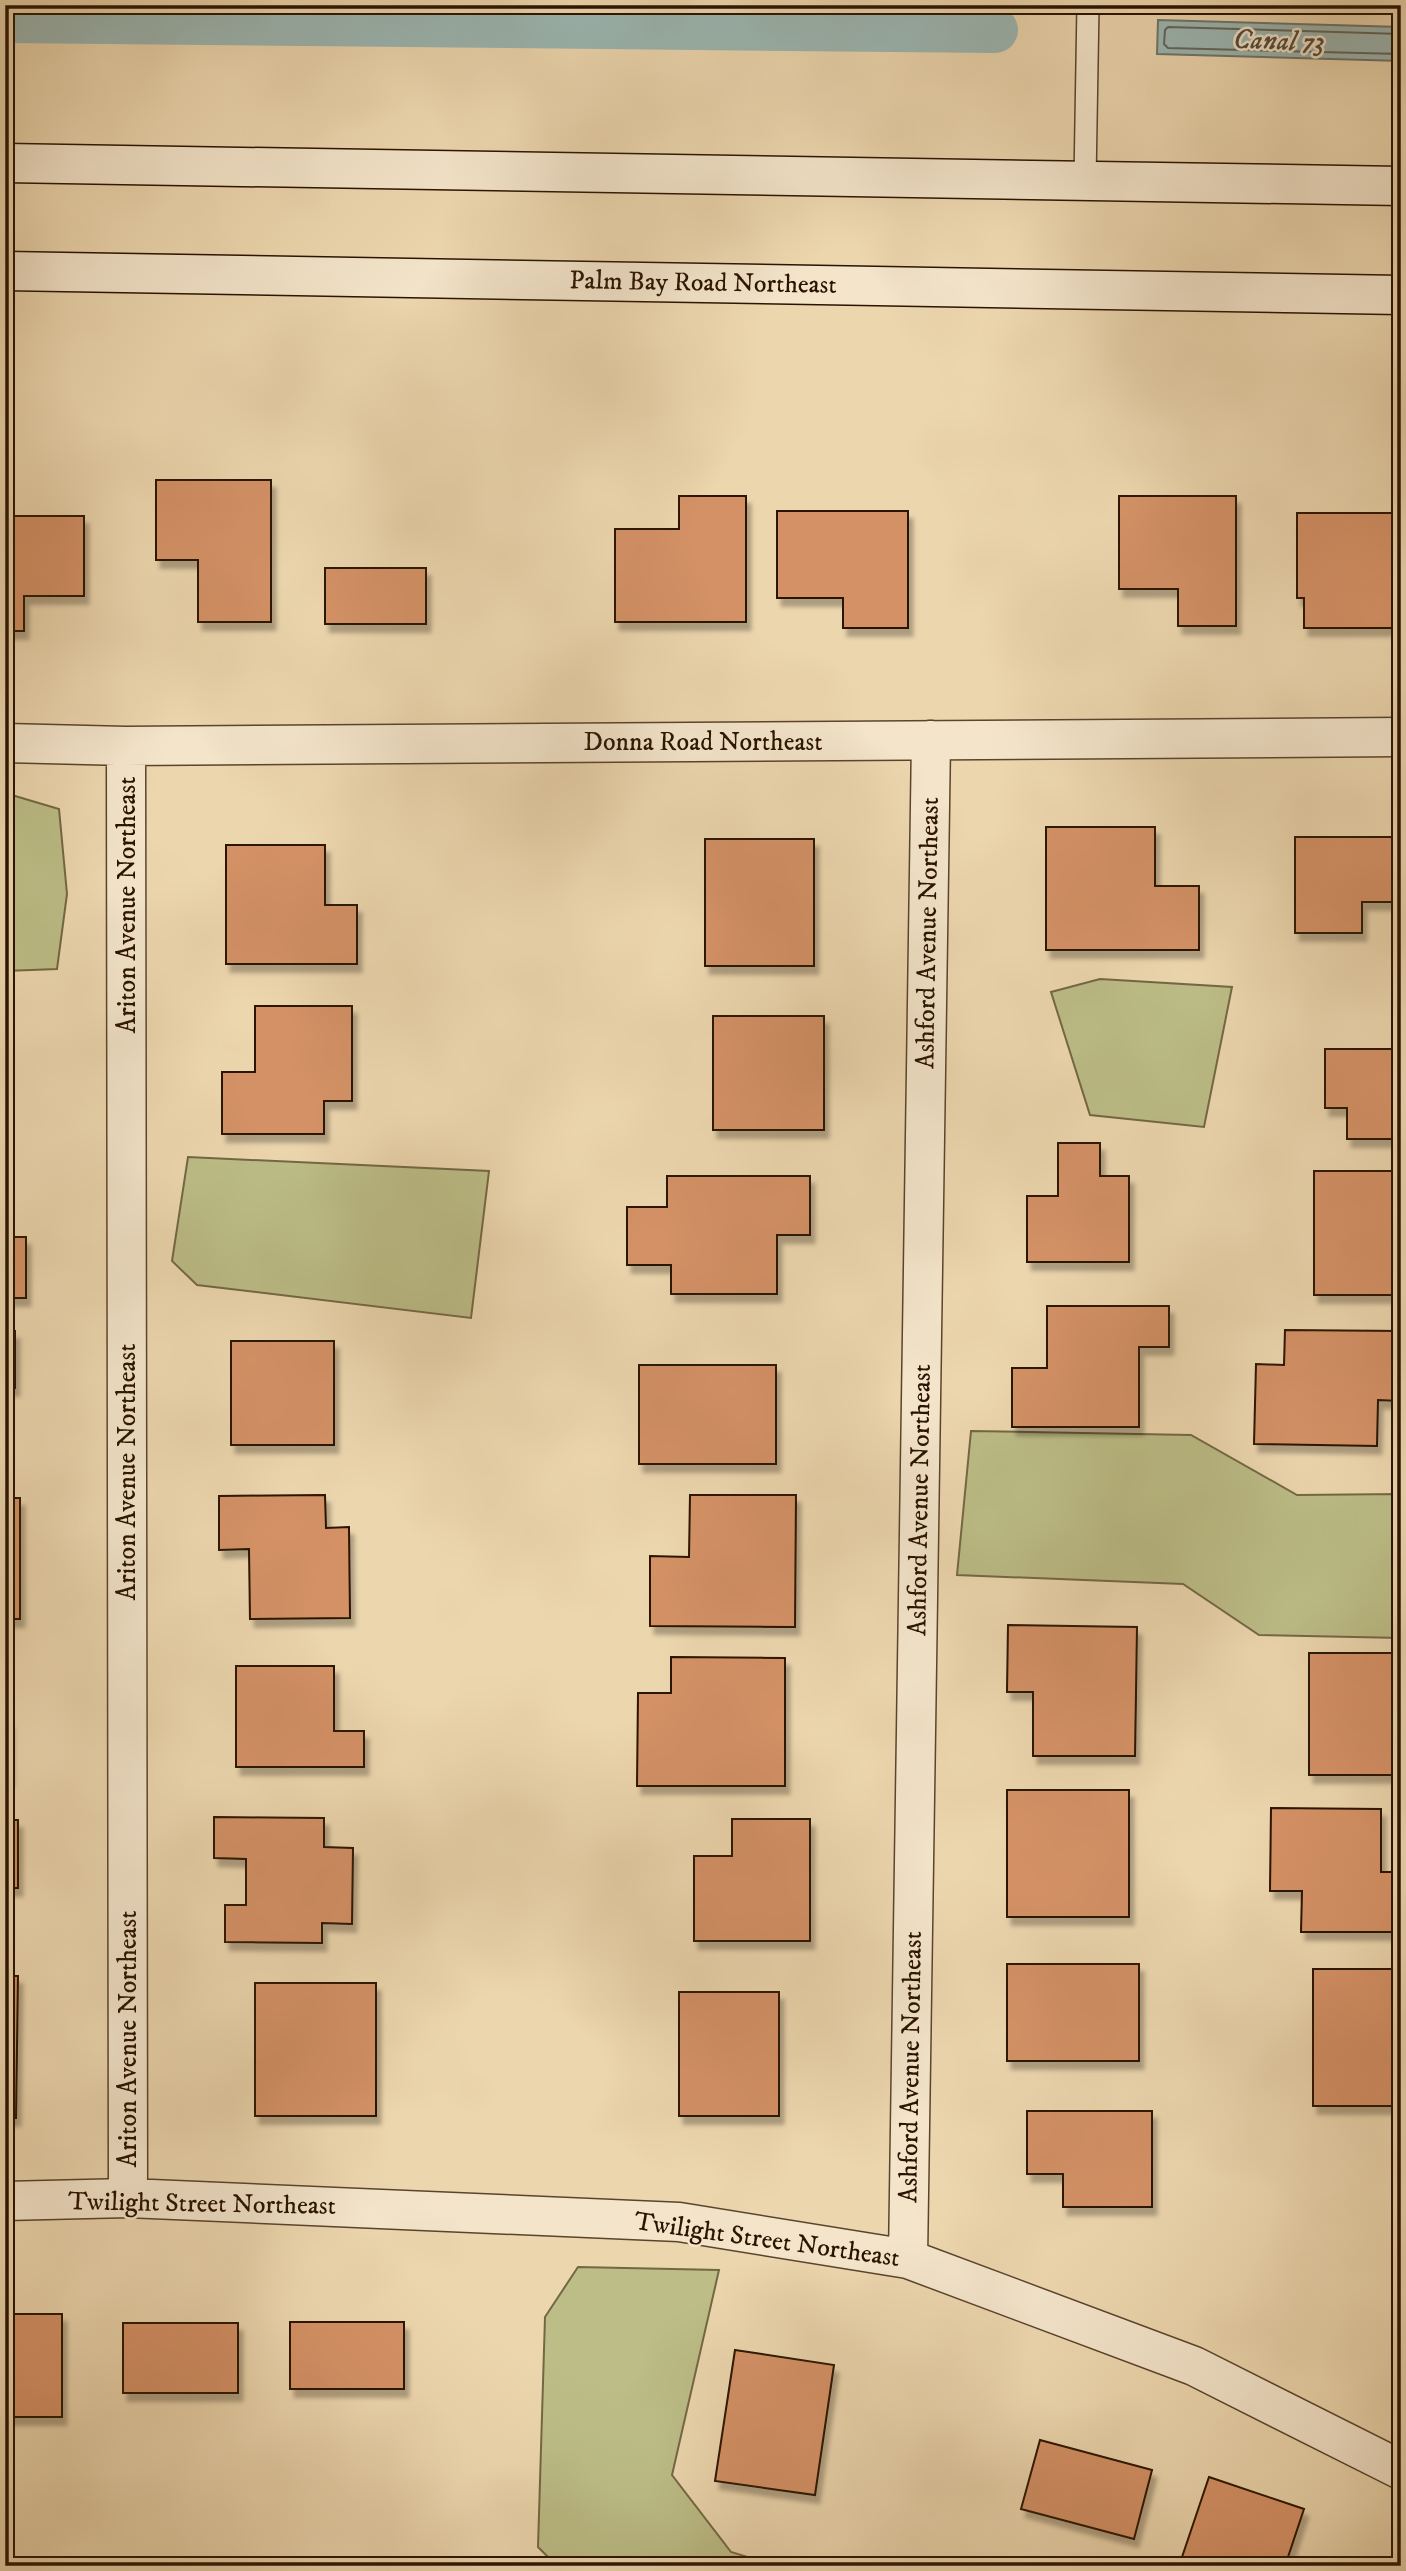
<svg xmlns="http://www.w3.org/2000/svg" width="1406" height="2571" font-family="'IM FELL DW Pica',serif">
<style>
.green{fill:#bcbd87;stroke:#736844;stroke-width:2}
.water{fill:#9bb7b3;stroke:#6e756b;stroke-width:2}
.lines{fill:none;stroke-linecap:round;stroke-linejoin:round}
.shore{stroke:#62655a;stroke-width:2}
.canal{stroke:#9bb7b3;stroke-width:46}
.building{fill:#d49166;stroke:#2a1300;stroke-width:2;filter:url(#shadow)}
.service-casing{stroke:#5a442c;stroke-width:24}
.minor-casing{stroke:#5a442c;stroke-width:41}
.secondary-casing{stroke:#2a1300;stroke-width:41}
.service{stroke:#f3e4ca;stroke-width:21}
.minor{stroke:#f3e4ca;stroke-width:38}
.secondary{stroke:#f3e4ca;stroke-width:38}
.labels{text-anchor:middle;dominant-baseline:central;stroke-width:5;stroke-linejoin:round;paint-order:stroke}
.street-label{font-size:26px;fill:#2a1300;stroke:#f3e4ca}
.water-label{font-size:28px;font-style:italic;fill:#524c3f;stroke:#f3e4ca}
</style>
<defs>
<filter id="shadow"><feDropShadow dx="4.5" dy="8" stdDeviation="2" flood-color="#0004"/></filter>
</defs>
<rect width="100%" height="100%" fill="#ecd6ae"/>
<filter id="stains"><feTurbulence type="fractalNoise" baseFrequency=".00286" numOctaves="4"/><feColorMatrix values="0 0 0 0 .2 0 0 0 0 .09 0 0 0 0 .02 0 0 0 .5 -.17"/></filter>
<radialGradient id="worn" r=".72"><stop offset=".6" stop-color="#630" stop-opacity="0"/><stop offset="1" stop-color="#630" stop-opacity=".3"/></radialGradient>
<path class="green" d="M5,793l54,16 8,85 -10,75 -52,2z
M1100,979l132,8 -28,140 -114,-12 -39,-123z
M188,1157l301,14 -18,147 -274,-33 -25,-24z
M971,1431l220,4 106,60 104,-1v144l-142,-3 -76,-51 -226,-9z
M578,2267l141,3 -47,205 59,77 46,14h-220l-19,-19 7,-230z"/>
<path class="water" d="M1158,20l243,7v34l-244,-7z"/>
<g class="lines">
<path class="shore" d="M1401,34l-233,-7 -3,3 -1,14 4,4 233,6"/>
<path class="canal" d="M5,20l990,10"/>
</g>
<path class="building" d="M156,480h115v142h-73v-62h-42z
M679,496h67v126h-131v-93h64z
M1119,496h117v130h-58v-37h-59z
M777,511h131v117h-65v-30h-66z
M1297,513h101l3,115h-97v-30h-7z
M5,516h79v80h-60v35h-19z
M325,568h101v56h-101z
M1046,827h109v59h44v64h-153z
M1295,837h106v65h-39v31h-67z
M705,839h109v127h-109z
M226,845h99v60h32v59h-131z
M255,1006h97v95h-28v33h-102v-62h33z
M713,1016h111v114h-111z
M1325,1049h76v90h-54v-31h-22z
M1058,1143h42v33h29v86h-102v-66h31z
M1314,1171h87v66h-6v58h-81z
M667,1176h143v59h-33v59h-106v-29h-44v-58h40z
M5,1237h21v61h-21z
M1047,1306h122v41h-30v80h-127v-59h35z
M1285,1330l116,1v70l-23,-1 -1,46 -123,-2 2,-80 28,1z
M5,1331h10v57h-10z
M231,1341h103v104h-103z
M639,1365h137v99h-137z
M325,1495l1,33 23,-1 1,91 -100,1 -1,-70 -30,1v-54z
M690,1495h106l-1,132 -145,-1v-70l39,1z
M5,1498h15v121h-15z
M1008,1625l129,2 -2,129h-102v-64h-26z
M1309,1653h92v122h-92z
M671,1657l114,1v128h-148l1,-93h33z
M236,1666h98v65h30v36h-128z
M5,1721h4v57h-4z
M1007,1790h122v127h-122z
M1271,1808l110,1v63h20v60h-100l1,-41h-32z
M214,1817l110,1v29l29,1 -1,76 -30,-1v20l-97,-1v-37h21v-46l-32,-1z
M732,1819h78v122h-116v-85h38z
M5,1820h13v68h-13z
M1007,1964h132v97h-132z
M1313,1969h88v137h-88z
M5,1976h13l-2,142h-11z
M255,1983h121v133h-121z
M679,1992h100v124h-100z
M1027,2111h125v96h-89v-33h-36z
M5,2314h57v103h-57z
M290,2322h114v67h-114z
M123,2323h115v70h-115z
M735,2350l99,15 -19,130 -100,-14z
M1040,2440l112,30 -18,69 -113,-30z
M1209,2477l95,32 -19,57h-106z"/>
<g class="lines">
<g class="service-casing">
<path id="service" d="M1085,180l3,-175"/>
</g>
<g class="minor-casing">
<path id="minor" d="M5,743l121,3 1275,-9
M126,746l2,1452
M5,2201l123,-3 551,24 229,37 286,107 207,104
M908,2259l23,-1519"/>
</g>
<g class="secondary-casing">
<path id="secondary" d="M5,163l1396,23
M5,271l1396,24"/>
</g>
<use href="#service" class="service"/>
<use href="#minor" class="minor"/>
<use href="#secondary" class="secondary"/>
</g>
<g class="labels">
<g class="street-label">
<text transform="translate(703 283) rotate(1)">Palm Bay Road Northeast</text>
<text x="703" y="742">Donna Road Northeast</text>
<text transform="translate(127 905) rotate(-90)">Ariton Avenue Northeast</text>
<text transform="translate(928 933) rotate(-89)">Ashford Avenue Northeast</text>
<text transform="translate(127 1472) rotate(-90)">Ariton Avenue Northeast</text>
<text transform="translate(920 1500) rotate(-89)">Ashford Avenue Northeast</text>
<text transform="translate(128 2039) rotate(-90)">Ariton Avenue Northeast</text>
<text transform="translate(911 2067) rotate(-89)">Ashford Avenue Northeast</text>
<text transform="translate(202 2204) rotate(1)">Twilight Street Northeast</text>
<text transform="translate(767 2240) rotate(8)">Twilight Street Northeast</text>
</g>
<g class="water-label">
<text transform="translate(1279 41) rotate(2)">Canal 73</text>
</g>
</g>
<rect width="1406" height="2571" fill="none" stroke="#ecd6ae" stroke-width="28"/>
<rect x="7" y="7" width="1392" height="2557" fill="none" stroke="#2a1300" stroke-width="3.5"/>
<rect x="14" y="14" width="1378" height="2543" fill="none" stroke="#2a1300" stroke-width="2"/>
<rect width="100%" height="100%" filter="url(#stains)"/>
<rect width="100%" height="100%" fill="url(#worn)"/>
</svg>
